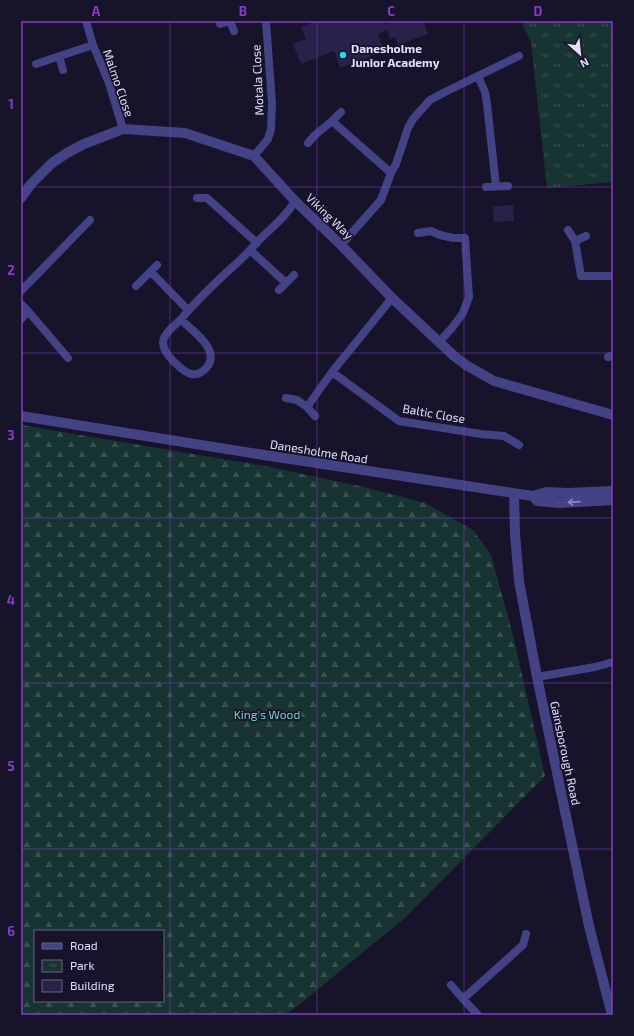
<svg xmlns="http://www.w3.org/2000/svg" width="634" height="1036" font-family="'Exo 2',sans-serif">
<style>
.forest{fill:url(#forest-firs);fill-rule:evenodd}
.park{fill:url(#park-tufts)}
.building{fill:#28214a}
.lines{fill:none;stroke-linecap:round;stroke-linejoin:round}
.minor{stroke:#434285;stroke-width:8}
.tertiary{stroke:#434285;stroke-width:10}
.oneway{stroke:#8a89bb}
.grid{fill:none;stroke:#853ec5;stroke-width:1;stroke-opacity:0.55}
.poi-dot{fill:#1adfed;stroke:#17132a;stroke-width:1.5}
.labels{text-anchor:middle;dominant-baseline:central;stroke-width:3.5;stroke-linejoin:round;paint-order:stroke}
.poi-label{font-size:12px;font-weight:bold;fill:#e1dffc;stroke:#17132a;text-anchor:start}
.street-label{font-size:12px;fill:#e1dffc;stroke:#17132a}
.park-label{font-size:12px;fill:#6fd8bb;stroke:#17132a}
.neatline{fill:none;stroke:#853ec5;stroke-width:1.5}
.grid-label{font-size:13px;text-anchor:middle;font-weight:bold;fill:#853ec5}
</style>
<defs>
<pattern id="forest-firs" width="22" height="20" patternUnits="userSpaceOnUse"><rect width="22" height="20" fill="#173432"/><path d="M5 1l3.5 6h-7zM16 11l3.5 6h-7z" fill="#385151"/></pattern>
<pattern id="park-tufts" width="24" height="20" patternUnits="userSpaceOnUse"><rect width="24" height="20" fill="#173432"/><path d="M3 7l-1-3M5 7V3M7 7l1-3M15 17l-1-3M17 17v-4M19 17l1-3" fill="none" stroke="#385151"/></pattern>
</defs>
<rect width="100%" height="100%" fill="#17132a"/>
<path class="forest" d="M21,425l244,41 99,21 61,16 48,27 18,25 22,80 32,141 -139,141 -111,91 -11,7h-263zM35,931h128v70h-128z"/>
<path class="park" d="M521,21h92v161l-66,6 -16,-145z"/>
<path class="building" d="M311,21h72l1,3 7,-3h32l5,13 -30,11 -3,-8 -5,2 -3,-9 -9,4 6,17 -44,17 -6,-17 -33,13 -8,-20 13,-5 -5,-12 10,-4z
M513,205l1,16 -20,1 -1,-16z"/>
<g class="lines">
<path class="minor" d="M86,21l7,24 16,38 14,46
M230,21l4,10
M220,24l9,-3
M59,56l4,14
M36,64l57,-19
M478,76l7,16 2,12 9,82
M332,121l9,-9
M308,143l7,-8 17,-14 59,52
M254,156l14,-17 3,-10 1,-25 -6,-83
M486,187l22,-1
M197,198h10l50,45
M568,230l7,11 6,35h32
M418,233l13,-2 9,4 13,3h12l4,59 -6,16 -11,15 -13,14
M575,241l11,-5
M341,245l40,-45 10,-27 5,-9 12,-36 5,-9 17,-19 15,-8 74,-36
M250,250l36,33
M151,272l37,38
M136,286l21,-21
M279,290l15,-15
M21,291l69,-71
M21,304l7,7 40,47
M21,319l7,-8
M181,320c11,10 40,30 26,47 -4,5 -10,8 -16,7 -8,-2 -23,-17 -26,-24 -2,-4 -3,-8 -1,-12 3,-8 12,-13 18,-20 14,-17 30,-32 46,-47 8,-7 16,-14 22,-21 3,-3 5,-6 8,-9 13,-13 28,-24 37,-40
M608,357l5,-1
M332,372l67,49 82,13 23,2 15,9
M286,398l11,2 10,7 25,-35 60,-74
M307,407l8,9
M537,677l58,-10 18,-5
M451,985l12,14
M478,1015l-15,-16 60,-54 3,-11"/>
<path class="tertiary" d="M21,198l10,-14 21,-21 15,-10 17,-9 39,-15 62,4 69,23 41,45 46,44 51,53 62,58 12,9 28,16 119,34
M21,416l243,39 269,41 13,-4 22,1 45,-2
M514,494l1,40 4,47 18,96 52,249 23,89
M533,496l4,5 23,2 53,-3"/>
</g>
<defs><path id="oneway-shaft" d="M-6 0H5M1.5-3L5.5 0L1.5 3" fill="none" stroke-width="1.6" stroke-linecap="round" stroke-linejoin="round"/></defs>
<use class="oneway" href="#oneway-shaft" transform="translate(574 502) rotate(176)"/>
<path class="grid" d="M170,21v994M317,21v994M464,21v994M21,187h592M21,353h592M21,518h592M21,683h592M21,849h592"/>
<circle class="poi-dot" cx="343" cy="55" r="4"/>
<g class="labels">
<g class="poi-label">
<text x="351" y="48">Danesholme<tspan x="351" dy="14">Junior Academy</tspan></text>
</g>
<g class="street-label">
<text transform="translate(257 80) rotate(-93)">Motala Close</text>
<text transform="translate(119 83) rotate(71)">Malmo Close</text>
<text transform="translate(330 216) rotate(44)">Viking Way</text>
<text transform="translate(434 413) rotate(10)">Baltic Close</text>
<text transform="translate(319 451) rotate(9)">Danesholme Road</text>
<text transform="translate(566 753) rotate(78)">Gainsborough Road</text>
</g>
<g class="park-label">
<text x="267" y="714">King's Wood</text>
</g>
</g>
<rect width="634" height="1036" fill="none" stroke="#17132a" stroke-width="44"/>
<rect x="34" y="930" width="130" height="72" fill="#17132a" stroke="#68657e"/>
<rect x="42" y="943" width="20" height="6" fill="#434285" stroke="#68657e"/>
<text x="70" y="950" font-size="12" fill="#e1dffc">Road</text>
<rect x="42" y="960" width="20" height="12" fill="url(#park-tufts)" stroke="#68657e"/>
<text x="70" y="970" font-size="12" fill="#e1dffc">Park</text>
<rect x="42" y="980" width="20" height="12" fill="#28214a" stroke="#68657e"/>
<text x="70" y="990" font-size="12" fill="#e1dffc">Building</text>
<g transform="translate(580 54) rotate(153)" stroke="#17132a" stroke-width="3" paint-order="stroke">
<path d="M0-3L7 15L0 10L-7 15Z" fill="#e1dffc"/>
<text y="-6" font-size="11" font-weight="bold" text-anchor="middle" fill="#e1dffc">N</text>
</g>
<rect x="22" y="22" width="590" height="992" class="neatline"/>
<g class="grid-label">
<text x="96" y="16">A</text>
<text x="243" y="16">B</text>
<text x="391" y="16">C</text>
<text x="538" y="16">D</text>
<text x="11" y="109">1</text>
<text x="11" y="275">2</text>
<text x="11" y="440">3</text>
<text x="11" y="605">4</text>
<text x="11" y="771">5</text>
<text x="11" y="936">6</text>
</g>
</svg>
